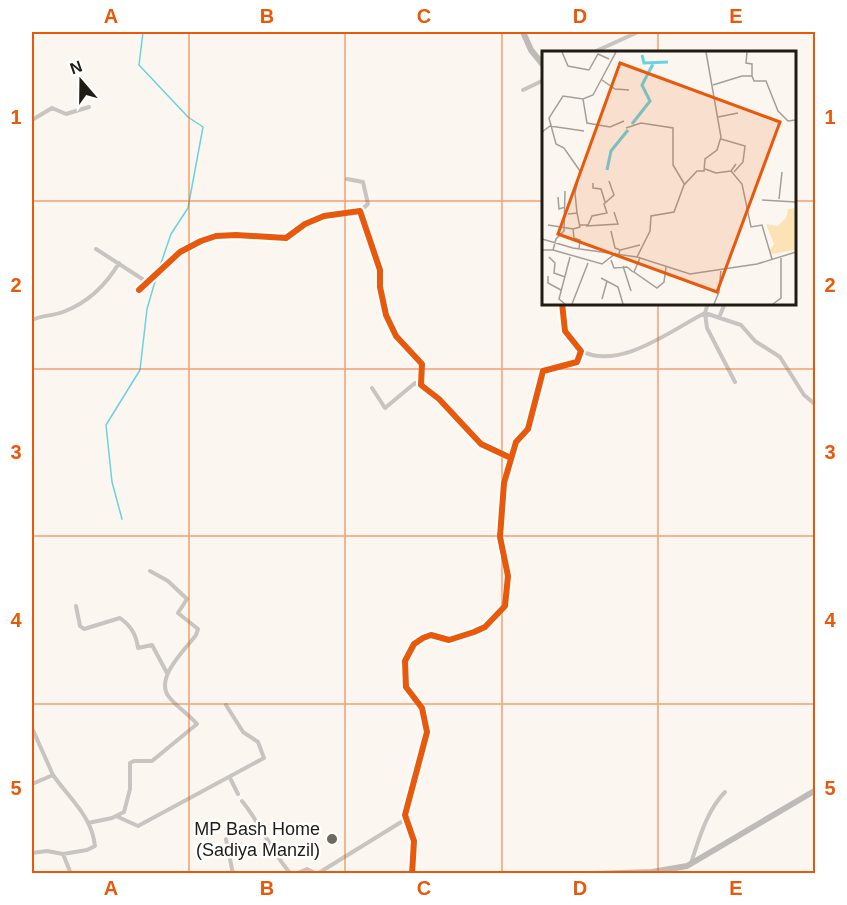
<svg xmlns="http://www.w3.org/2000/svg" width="847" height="905" font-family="Helvetica,sans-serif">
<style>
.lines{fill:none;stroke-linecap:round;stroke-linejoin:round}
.stream{stroke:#6ad2df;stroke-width:1.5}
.street{stroke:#c8c4c1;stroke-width:4}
.secondary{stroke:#bebab7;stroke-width:6}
.cycleway-casing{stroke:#fff;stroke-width:10}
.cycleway{stroke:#e8590c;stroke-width:6}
.grid{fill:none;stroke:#e8590c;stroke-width:1.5;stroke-opacity:0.55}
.poi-dot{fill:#6d6961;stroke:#fff;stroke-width:2}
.labels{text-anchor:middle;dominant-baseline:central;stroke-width:5;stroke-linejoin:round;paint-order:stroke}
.poi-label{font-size:18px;fill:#201c14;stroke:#fff;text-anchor:end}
.inset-river{fill:none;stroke:#6ad2df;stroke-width:3}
.inset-road{fill:none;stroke:#a39f98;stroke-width:1.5}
.view{fill:#e8590c;fill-opacity:0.15;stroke:#e8590c;stroke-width:3}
.inset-edge{fill:none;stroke:#201c14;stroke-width:3}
.neatline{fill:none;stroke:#e8590c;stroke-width:2}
.grid-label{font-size:20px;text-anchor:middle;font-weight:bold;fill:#e8590c}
</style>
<rect width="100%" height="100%" fill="#fbf7f0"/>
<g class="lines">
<path class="stream" d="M143,32l-4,33 49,52 15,10 -15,81 -17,26 -11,32
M122,519l-10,-37 -6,-57 34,-55 7,-61 9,-31"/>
<path class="street" d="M594,52l44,-20
M523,90l21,-10
M32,120l20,-12 14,6 23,-7
M347,179l16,3 5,22 -8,7
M96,249l51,33
M139,290l41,-38 21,-11 15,-5 20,-1 50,3 19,-14 19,-8 36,-5 20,59v17l6,28 10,21 26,28 -1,21 18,14 42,45 30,14
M719,318l6,-15
M32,320c10,-5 21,-4 31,-8 24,-9 43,-27 56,-49
M581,351c39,20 90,-21 124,-38l3,-10
M735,382l-28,-54 -2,-15 36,12 14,16 25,16 24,38 12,10
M372,388l13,20 30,-25 6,2
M76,606l4,20 4,3 36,-11c11,8 16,16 18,30l14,-3 15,28
M32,728l21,47 -21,9
M53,775c16,23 39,41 42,71l-8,4 -24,4
M230,778l8,16
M242,801c19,23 29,51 49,73
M116,816l22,10 126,-68 -6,-16 -15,-10 -17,-27
M88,823l24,-5 12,-6 6,-23v-26l4,-2h18l45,-37c-9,-10 -20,-17 -28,-27 -15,-19 16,-47 27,-62l2,-6 -20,-16 9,-14 -19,-18 -18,-10
M226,839l7,35
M32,853l15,-2 16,3 8,20
M691,863c8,-24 16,-53 34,-71
M295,874l12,-5 10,5 89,-55"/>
<path class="secondary" d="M523,32l8,18 13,16
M412,874l2,-33 -9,-26 22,-83 -5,-24 -16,-21 -1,-26 9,-17 9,-6 8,-3 18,5 25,-8 11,-5 20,-21 3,-30 -8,-39 4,-54 12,-41 12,-13 15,-58 34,-9 4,-11 -16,-20 -3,-28
M594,874l58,-2 35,-6 129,-76"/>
<g class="cycleway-casing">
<path id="cycleway" d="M139,290l41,-38 21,-11 15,-5 20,-1 50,3 19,-14 19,-8 36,-5 20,59v17l6,28 10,21 26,28 -1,21 18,14 42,45 30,14
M412,874l2,-33 -9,-26 22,-83 -5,-24 -16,-21 -1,-26 9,-17 9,-6 8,-3 18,5 25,-8 11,-5 20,-21 3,-30 -8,-39 4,-54 12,-41 12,-13 15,-58 34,-9 4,-11 -16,-20 -3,-28"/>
</g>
<use href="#cycleway" class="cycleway"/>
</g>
<path class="grid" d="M189,32v842M345,32v842M502,32v842M658,32v20M32,201h512M794,201h22M658,303v571M32,369h784M32,536h784M32,704h784"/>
<circle class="poi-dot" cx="332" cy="839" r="6"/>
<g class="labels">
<g class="poi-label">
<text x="320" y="829">MP Bash Home<tspan x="320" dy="21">(Sadiya Manzil)</tspan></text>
</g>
</g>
<g transform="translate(542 51)">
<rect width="254" height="254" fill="#fbf7f0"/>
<path d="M253,157v42l-23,4 -3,-3 5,-7 -8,-20 12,2 8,-8 2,-9z" fill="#fce3b6"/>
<path class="inset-river" d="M100,4l2,8 24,-1M90,73l18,-23 -8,-16 11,-21M65,119l4,-19 17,-21"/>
<path class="inset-road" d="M20,1l6,14 21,4M205,1l-1,11 6,1v13M47,19l9,-16 11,5M60,29l13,9 14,1M171,34l29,-9h10l2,5h12l12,30 10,10 8,-1M41,48l4,24 23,4 14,-6M176,66l20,-4M84,77l15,-5 32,5v37l12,20M0,81l8,-6 34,5M179,88l24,7 -2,16 -9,10M163,118l11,4 15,-2 5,-7M189,120l11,13 9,43 11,-2 10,34M51,132v5l8,1 4,13M16,146l1,12 6,-2M237,148l3,-27M220,149l34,2M26,163l9,-1 -2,-20 5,-22 -16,-23 -8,-4 -7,-26 14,-22 20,3 10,-4 23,-43M6,174l25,4 1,9 6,2 -1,9M38,174h8l4,-9 15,-3 -3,-9 10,-9 -5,-14M44,175l32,-2 -4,-12M31,178l7,-2 -3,-14M69,180l4,17 5,2M0,188l31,9 64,9 53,17 67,-10 39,-12M0,199h11l3,-11 8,-8 1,-40M11,199l49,14 14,-11M77,203l1,-4 20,-5M7,206l6,6 -1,10 11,4M95,206l13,-26 1,-15 23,-4 10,-27 13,-14h7l1,-12 12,-9 4,-13 -15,-85M98,207l-6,14 23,16 7,-6 2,-15M69,209l3,8 13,-1 6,5M81,215l8,25M6,225v7l13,7M59,227l17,9 5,17M60,248l5,-18M23,253l-6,-5 11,-42M30,253l16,-41M172,253l5,-12 2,-23M231,253l8,-6v-40"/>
<path class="view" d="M78,12l160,59 -63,170 -159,-58z"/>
<rect width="254" height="254" class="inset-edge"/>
</g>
<rect width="847" height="905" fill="none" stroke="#ffffff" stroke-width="66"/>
<g transform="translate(81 81) rotate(340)" stroke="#ffffff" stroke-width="4.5" paint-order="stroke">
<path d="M0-4.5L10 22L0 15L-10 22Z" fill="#201c14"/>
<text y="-9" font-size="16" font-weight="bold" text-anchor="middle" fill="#201c14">N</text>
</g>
<rect x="33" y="33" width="781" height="839" class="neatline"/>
<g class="grid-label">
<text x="111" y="23">A</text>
<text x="267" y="23">B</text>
<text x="424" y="23">C</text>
<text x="580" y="23">D</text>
<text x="736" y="23">E</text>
<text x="16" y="124">1</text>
<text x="830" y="124">1</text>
<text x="16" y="292">2</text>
<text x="830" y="292">2</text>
<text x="16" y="459">3</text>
<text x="830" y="459">3</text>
<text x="16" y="627">4</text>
<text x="830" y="627">4</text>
<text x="16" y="795">5</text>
<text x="830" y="795">5</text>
<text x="111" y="895">A</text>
<text x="267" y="895">B</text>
<text x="424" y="895">C</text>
<text x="580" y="895">D</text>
<text x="736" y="895">E</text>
</g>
</svg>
